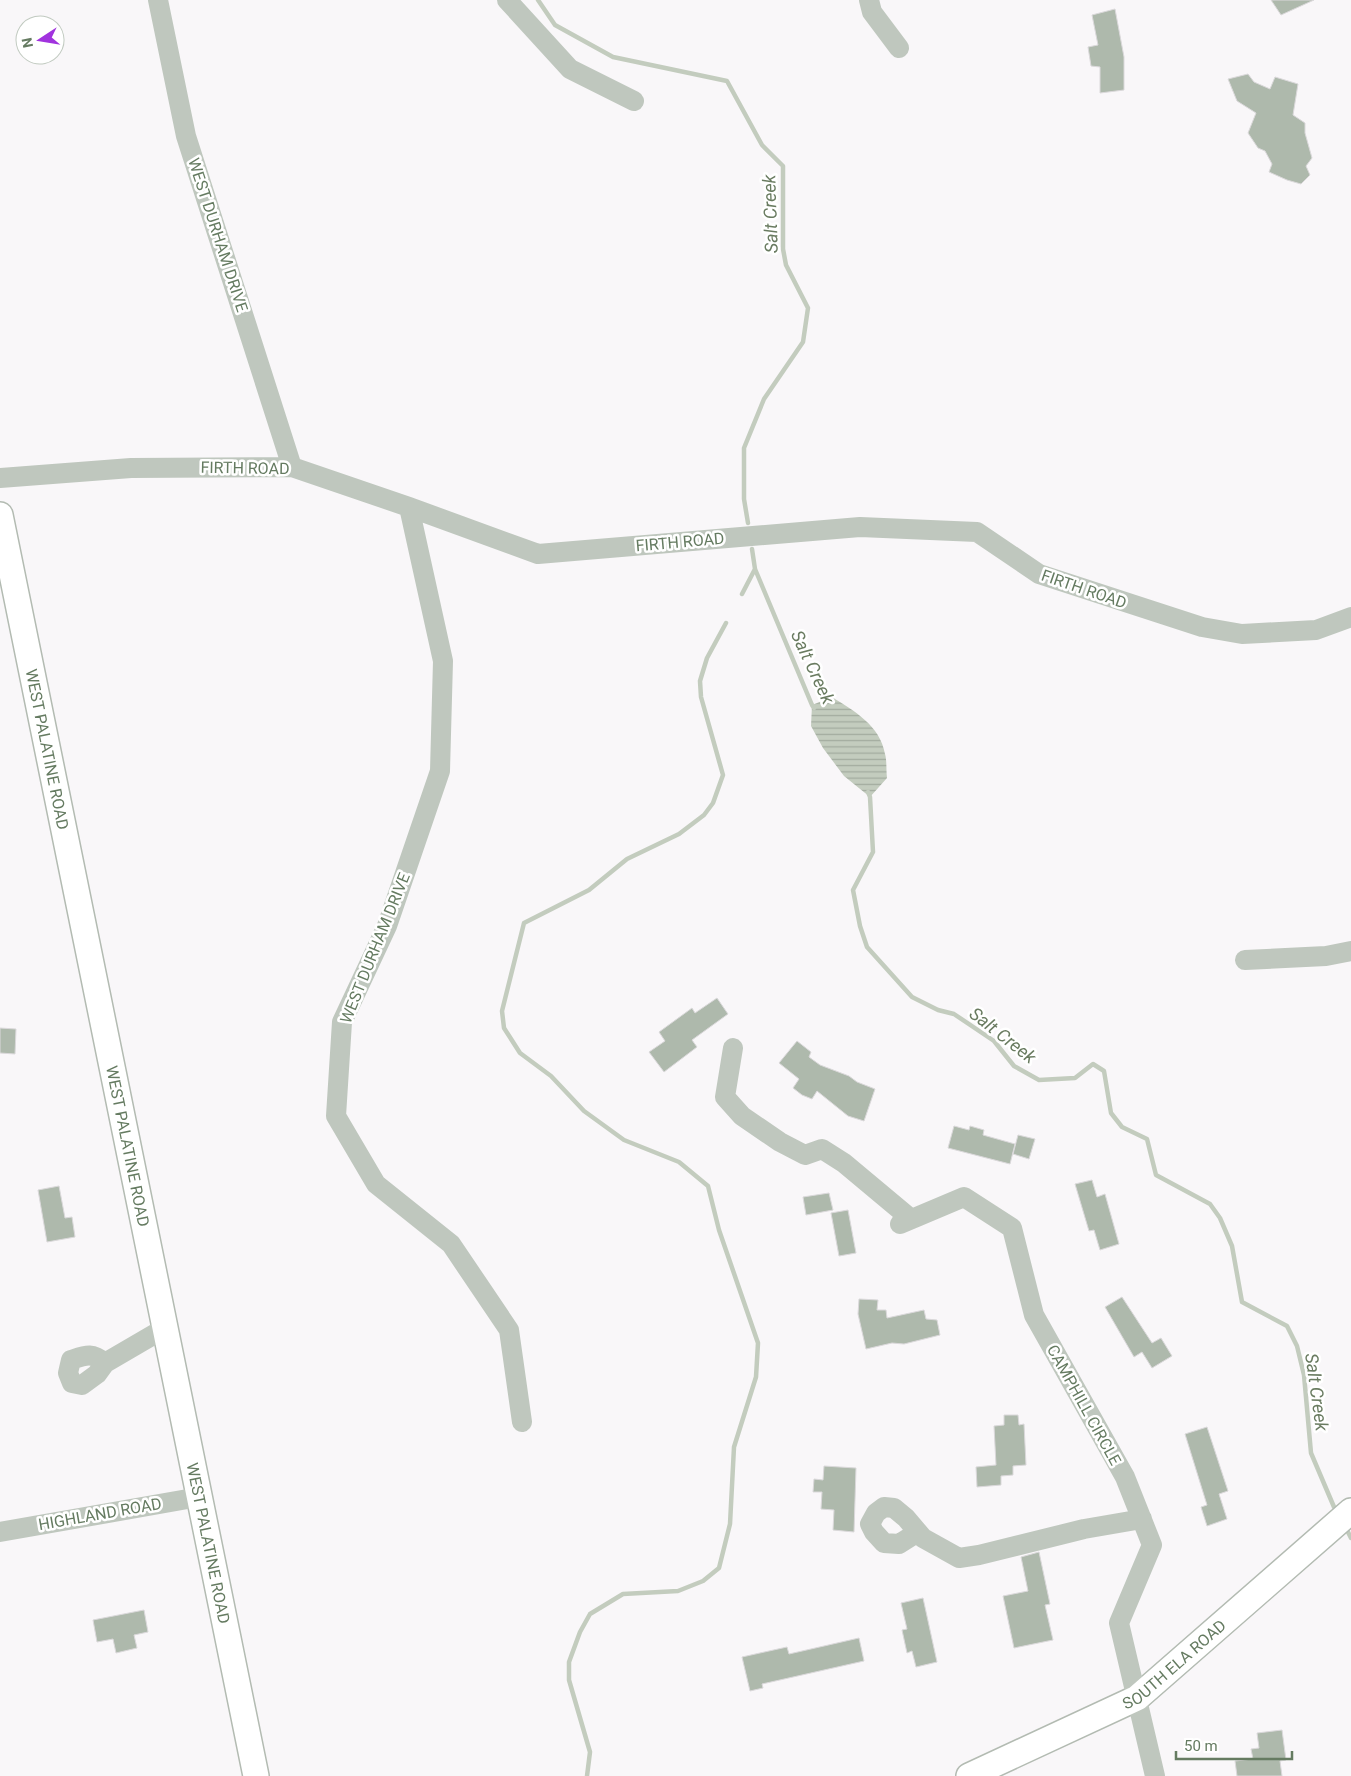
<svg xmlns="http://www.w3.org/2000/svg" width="1351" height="1776" font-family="Roboto,sans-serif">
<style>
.water{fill:url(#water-rules)}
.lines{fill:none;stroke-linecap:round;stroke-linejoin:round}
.stream{stroke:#c3ccbe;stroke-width:4.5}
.building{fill:#aeb9ac;stroke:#dbd9db}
.major-casing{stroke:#b3bbb2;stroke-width:28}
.minor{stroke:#bfc7be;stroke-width:20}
.major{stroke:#fff;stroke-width:25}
.labels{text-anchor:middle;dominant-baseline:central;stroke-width:5;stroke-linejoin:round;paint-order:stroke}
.street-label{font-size:16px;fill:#657b61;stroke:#fff}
.water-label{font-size:18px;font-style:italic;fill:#697b60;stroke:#fff}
</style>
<defs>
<pattern id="water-rules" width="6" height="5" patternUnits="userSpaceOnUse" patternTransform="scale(1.25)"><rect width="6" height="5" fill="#c3ccbe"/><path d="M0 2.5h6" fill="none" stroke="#a2ab9e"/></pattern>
</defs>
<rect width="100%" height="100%" fill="#f9f7f9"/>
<path class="water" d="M832,697c22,14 48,28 53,57 2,7 1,16 2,24l-17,19 -26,-21 -21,-28 -12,-22 1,-21z"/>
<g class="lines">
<path class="stream" d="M538,0l17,25 58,32 114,24 35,64 21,21v83l3,16 22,43 -5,34 -39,57 -20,49v51l4,24
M752,549l3,20 57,136 2,3
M742,594l13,-25
M868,792l2,5 3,55 -20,38 7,36 7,21 45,50 26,13 16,4 40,27 20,25 25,14 36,-2 18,-14 11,7 7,42 11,14 25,12 9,36 54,29 10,14 12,28 10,56 45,24 10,20 7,29 7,78 23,54
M1348,1532l3,6
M587,1776l3,-24 -21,-72v-18l11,-30 10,-18 33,-20 55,-3 25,-10 16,-13 11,-44 4,-77 22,-70 2,-34 -39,-113 -11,-44 -29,-24 -55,-22 -40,-29 -33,-35 -31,-23 -16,-25 -2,-17 22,-88 65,-33 38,-31 52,-25 25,-19 9,-12 10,-28 -22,-78 -1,-16 7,-23 19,-35"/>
</g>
<path class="building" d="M1271,0h43l-33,15z
M1115,9l9,48v33l-24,3v-26l-9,-1 -3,-19 10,-2 -6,-30z
M1248,74l6,8 16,7 5,-12 23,7 -5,31 12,8v10l7,25 -6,8 4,9 -9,9 -14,-4 -18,-8 3,-8 -7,-13 -7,-3 -10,-15 8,-20 -19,-12 -9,-22z
M717,998l11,16 -36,26 5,7 -33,25 -15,-20 16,-11 -6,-9 33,-24 3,5z
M0,1028l16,1 -1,25 -15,-1z
M797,1041l14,11 -2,5 11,8 29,11 8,6 18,7 -11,32 -16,-5 -31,-25 -5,8 -10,-4 -9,-7 6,-9 -20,-16z
M954,1126l15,4 1,-4 14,4 -1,5 32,9 -5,20 -62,-16z
M1018,1135l17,4 -6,20 -16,-5z
M1092,1180l5,17 8,-3 14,50 -19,6 -6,-20 -5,1 -14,-47z
M59,1186l6,32 7,-1 3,20 -28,5 -9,-52z
M829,1193l4,17 -27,5 -3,-18z
M848,1210l8,43 -17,3 -8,-43z
M1122,1297l30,46 9,-5 11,18 -20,12 -10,-16 -8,5 -29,-50z
M859,1299l19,1 -1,10h9l1,8 37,-8 2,9 11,1 3,15 -36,9 -12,-1 -26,6 -8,-35z
M1004,1415h14l1,10 5,-1 2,41 -13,1v9l-12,1v9l-24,2 -1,-20 20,-2 -2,-39 10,-1z
M1207,1427l21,64 -9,3 8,25 -20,7 -6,-19 6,-2 -22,-71z
M824,1466l32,2 -2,64 -21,-2 1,-20 -13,-1 1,-17h-9l1,-13 9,1z
M1039,1552l11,52 -5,1 8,35 -39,8 -11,-52 25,-5 -7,-34z
M923,1598l14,64 -21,5 -4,-16 -5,2 -5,-23 5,-1 -6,-26z
M144,1610l4,22 -14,3 3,13 -21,5 -3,-14 -16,3 -4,-22z
M859,1638l5,23 -102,23 1,4 -13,3 -8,-34 45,-10 2,7z
M1282,1730l4,30 -6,1 2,15h-45l-2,-15 18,-2 -2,-10 8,-1 -2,-15z"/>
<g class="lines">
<g class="major-casing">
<g id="major">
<path id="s1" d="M0,515l256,1261"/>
<path id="s2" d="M969,1776l168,-78 214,-187"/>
</g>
</g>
<path class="minor" d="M158,0l28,136 106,331
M507,0l63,69 64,32
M869,0l3,12 27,36
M0,478l131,-10 161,-1 117,40 129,47 322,-27 117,5 62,42 163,53 40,7 74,-4 35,-13
M409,507l34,154 -3,110 -53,155 -45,96 -6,94 40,68 75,60 58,86 13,92
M1245,960l81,-4 25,-5
M733,1048l-8,49 17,19 38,26 25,13 17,-6 22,14 67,56
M900,1224l64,-27 48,31 22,87 91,162 27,68 -33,78 36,153
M105,1363c-13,-11 -19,-8 -34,-3l-3,13 4,10 10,2 15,-11 8,-11 60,-35
M0,1532l199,-35
M918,1532l-19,12 -15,-1 -10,-11 -4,-8 6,-11 8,-6 10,1 12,10 17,20 36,20 20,-3 105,-26 58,-10"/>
<use href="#major" class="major"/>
</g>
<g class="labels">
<g class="street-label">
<text transform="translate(218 235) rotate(72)">WEST DURHAM DRIVE</text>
<text transform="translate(245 468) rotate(1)">FIRTH ROAD</text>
<text transform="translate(680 542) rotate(-5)">FIRTH ROAD</text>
<text transform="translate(1084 589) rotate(19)">FIRTH ROAD</text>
<text stroke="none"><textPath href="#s1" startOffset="239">WEST PALATINE ROAD</textPath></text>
<text transform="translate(375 948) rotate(-68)">WEST DURHAM DRIVE</text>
<text stroke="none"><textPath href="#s1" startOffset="644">WEST PALATINE ROAD</textPath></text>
<text transform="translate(1084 1405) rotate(61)">CAMPHILL CIRCLE</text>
<text transform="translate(100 1514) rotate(-10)">HIGHLAND ROAD</text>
<text stroke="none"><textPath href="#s1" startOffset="1049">WEST PALATINE ROAD</textPath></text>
<text stroke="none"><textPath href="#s2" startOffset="235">SOUTH ELA ROAD</textPath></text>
</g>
<g class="water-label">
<text transform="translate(770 214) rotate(-92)">Salt Creek</text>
<text transform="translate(813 667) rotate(65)">Salt Creek</text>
<text transform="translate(1003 1035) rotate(38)">Salt Creek</text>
<text transform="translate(1317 1392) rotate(82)">Salt Creek</text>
</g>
</g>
<g transform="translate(40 40) rotate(258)"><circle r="24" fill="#ffffff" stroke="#c1cac0"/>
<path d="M0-4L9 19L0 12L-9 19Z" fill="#a133de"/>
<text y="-8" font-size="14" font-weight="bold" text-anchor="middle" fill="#657b61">N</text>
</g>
<path d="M1176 1751v8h116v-8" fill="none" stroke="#657b61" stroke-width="2.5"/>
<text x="1184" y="1751" font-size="15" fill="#657b61" stroke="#ffffff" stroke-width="4" paint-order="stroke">50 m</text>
</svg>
